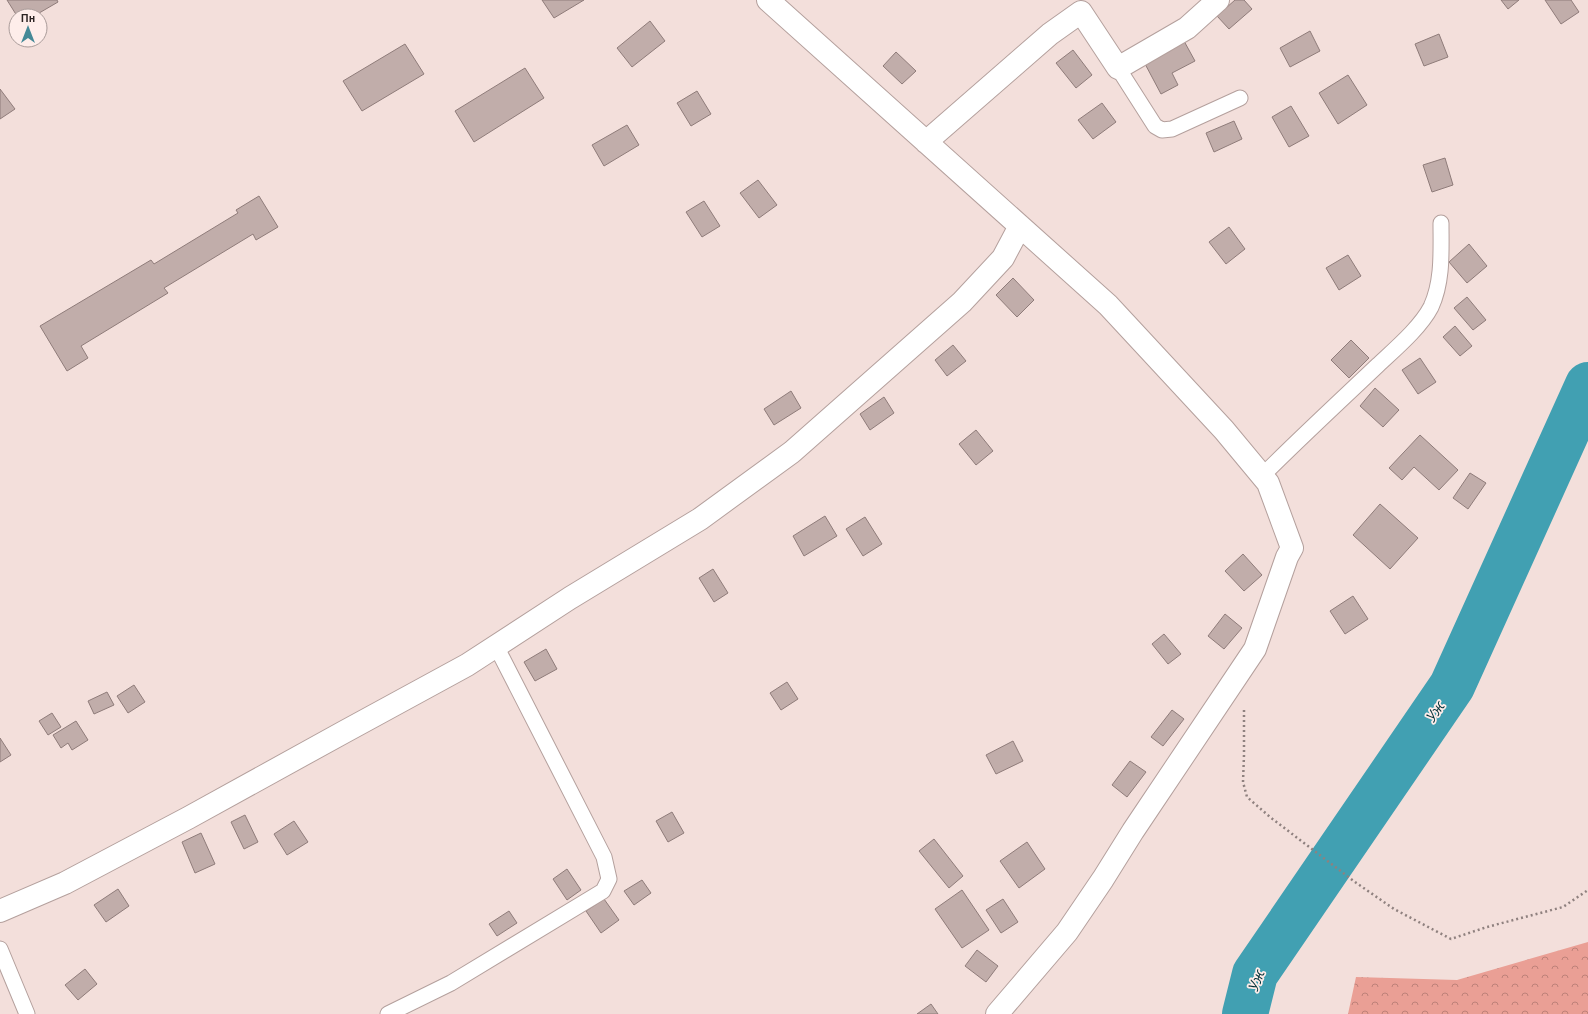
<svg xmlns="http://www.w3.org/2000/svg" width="1588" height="1014" font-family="Ubuntu,sans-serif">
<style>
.forest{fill:url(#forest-crowns)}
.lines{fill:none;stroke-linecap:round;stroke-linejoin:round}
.river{stroke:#41a0b2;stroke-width:46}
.building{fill:#c1adaa;stroke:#8f7c7a}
.service-casing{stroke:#b4a09d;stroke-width:17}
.minor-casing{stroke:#b4a09d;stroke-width:24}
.path{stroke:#8f817f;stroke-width:2.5;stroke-dasharray:2 3;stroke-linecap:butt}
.service{stroke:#fff;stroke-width:15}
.minor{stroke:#fff;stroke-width:22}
.labels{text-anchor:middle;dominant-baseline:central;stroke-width:3.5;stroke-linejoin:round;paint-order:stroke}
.water-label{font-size:15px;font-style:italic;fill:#013037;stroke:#feedea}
</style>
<defs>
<pattern id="forest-crowns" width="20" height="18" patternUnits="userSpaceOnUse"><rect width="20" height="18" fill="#ea9f95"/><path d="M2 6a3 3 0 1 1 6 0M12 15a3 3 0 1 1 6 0" fill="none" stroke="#be8179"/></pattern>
</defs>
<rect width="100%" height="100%" fill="#f3dfdb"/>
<path class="forest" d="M1588,942v72h-240l8,-37 101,3z"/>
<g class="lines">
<path class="river" d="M1245,1014l10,-40 197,-288 136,-301"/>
</g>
<path class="building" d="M7,0h50l1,2 -24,14h-17z
M542,0h42l-30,18z
M1235,0h9l8,9 -23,20 -12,-13z
M1501,0h18l-11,9z
M1545,0h26l8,12 -18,12z
M650,21l15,20 -33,26 -15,-19z
M1310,31l10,20 -30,16 -10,-19z
M1439,34l9,23 -24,9 -9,-22z
M1184,41l11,20 -23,12 6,12 -17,9 -17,-32z
M405,44l19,30 -62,37 -19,-30z
M1073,50l19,25 -16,13 -20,-25z
M896,52l20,19 -14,13 -19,-18z
M525,68l19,30 -70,44 -19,-31z
M1348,75l19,30 -29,19 -19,-31z
M0,89l15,20 -15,10z
M697,91l14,23 -20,12 -14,-23z
M1102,103l14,19 -23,17 -15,-19z
M1291,106l18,30 -20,11 -17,-30z
M1234,121l8,18 -28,13 -8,-19z
M627,125l12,20 -35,21 -12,-21z
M1445,158l8,27 -21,7 -9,-27z
M758,180l19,25 -18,13 -19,-25z
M259,196l19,31 -22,13 -3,-6 -89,54 4,5 -87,53 7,12 -21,13 -27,-45 111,-66 3,4 84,-51 -2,-3z
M704,201l16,25 -18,11 -16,-25z
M1229,227l16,22 -19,15 -17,-22z
M1469,244l18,22 -20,17 -18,-21z
M1348,255l13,21 -22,14 -13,-22z
M1013,278l21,22 -17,17 -21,-22z
M1467,297l19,23 -13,10 -19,-22z
M1455,326l17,20 -12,10 -17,-19z
M1351,340l18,18 -20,20 -18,-18z
M953,345l13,16 -19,15 -12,-16z
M1420,358l16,24 -18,12 -16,-24z
M1375,388l24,22 -16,17 -23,-21z
M791,391l10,17 -27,17 -10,-16z
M884,397l10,16 -24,17 -10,-16z
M976,430l17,21 -17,14 -17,-21z
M1420,435l38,35 -19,20 -25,-23 -12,13 -13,-12z
M1470,473l16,10 -18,26 -15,-11z
M1380,504l38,34 -28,31 -37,-34z
M825,516l12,20 -33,20 -11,-20z
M865,517l17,27 -19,12 -17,-27z
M1243,554l19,21 -18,16 -19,-20z
M713,569l15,24 -14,9 -15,-24z
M1353,596l15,23 -23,15 -15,-23z
M1225,614l17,14 -18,21 -16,-13z
M1164,634l17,20 -13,10 -16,-20z
M546,649l11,20 -22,12 -11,-19z
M787,682l11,17 -17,11 -11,-17z
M134,685l11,17 -17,11 -11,-17z
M107,692l7,13 -20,9 -6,-13z
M1172,710l12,9 -21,27 -12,-9z
M52,713l9,14 -13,8 -9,-14z
M76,721l12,19 -16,10 -4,-7 -7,5 -8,-13z
M0,738l11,17 -11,7z
M1013,741l10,20 -27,13 -10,-19z
M1130,761l16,11 -19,25 -15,-12z
M672,812l12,21 -16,9 -12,-21z
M245,815l13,27 -14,7 -13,-27z
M294,821l14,21 -21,13 -13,-21z
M201,833l14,31 -20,9 -13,-31z
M934,839l29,37 -14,12 -30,-37z
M1027,842l18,27 -26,19 -19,-27z
M567,869l14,21 -14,10 -14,-21z
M642,880l9,13 -17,12 -10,-14z
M118,889l11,17 -23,16 -12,-17z
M962,890l27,40 -27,18 -27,-39z
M604,899l15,21 -18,13 -15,-22z
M1003,899l15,23 -17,11 -15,-23z
M509,911l8,12 -20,13 -8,-12z
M977,950l21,16 -12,16 -21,-16z
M85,969l12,15 -19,16 -13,-15z
M931,1004l7,10h-21z"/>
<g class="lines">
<g class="service-casing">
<path id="service" d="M1118,68l37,58 7,4 10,-1 68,-31
M1262,476c38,-38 77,-74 116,-111 17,-16 42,-37 53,-58 12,-26 10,-56 10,-84
M0,949l27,65
M388,1014l63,-31 152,-92 6,-12 -5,-22 -108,-211"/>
</g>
<g class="minor-casing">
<path id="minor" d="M768,0l340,305 116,125 44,53 24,65 -5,9 -32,92 -122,182 -30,48 -36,53 -70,82
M926,142l124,-108 31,-22 37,56 69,-40 31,-28
M0,911l65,-28 123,-65 156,-86 123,-67 103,-67 130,-79 92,-67 170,-150 41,-44 17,-32"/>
</g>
<path class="path" d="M1244,710v45l-1,27 4,15 23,20 85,65 39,27 57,30 36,-12 76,-20 25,-17"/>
<use href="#service" class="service"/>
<use href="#minor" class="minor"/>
</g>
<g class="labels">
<g class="water-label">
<text transform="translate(1435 711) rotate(-56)">Уж</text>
<text transform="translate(1256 980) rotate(-70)">Уж</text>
</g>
</g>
<g transform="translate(28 28)"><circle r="19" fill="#feedea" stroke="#aa9c9a"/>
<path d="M0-3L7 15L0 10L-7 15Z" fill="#458997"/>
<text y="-6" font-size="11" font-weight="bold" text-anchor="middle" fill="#2b2322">Пн</text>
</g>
</svg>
